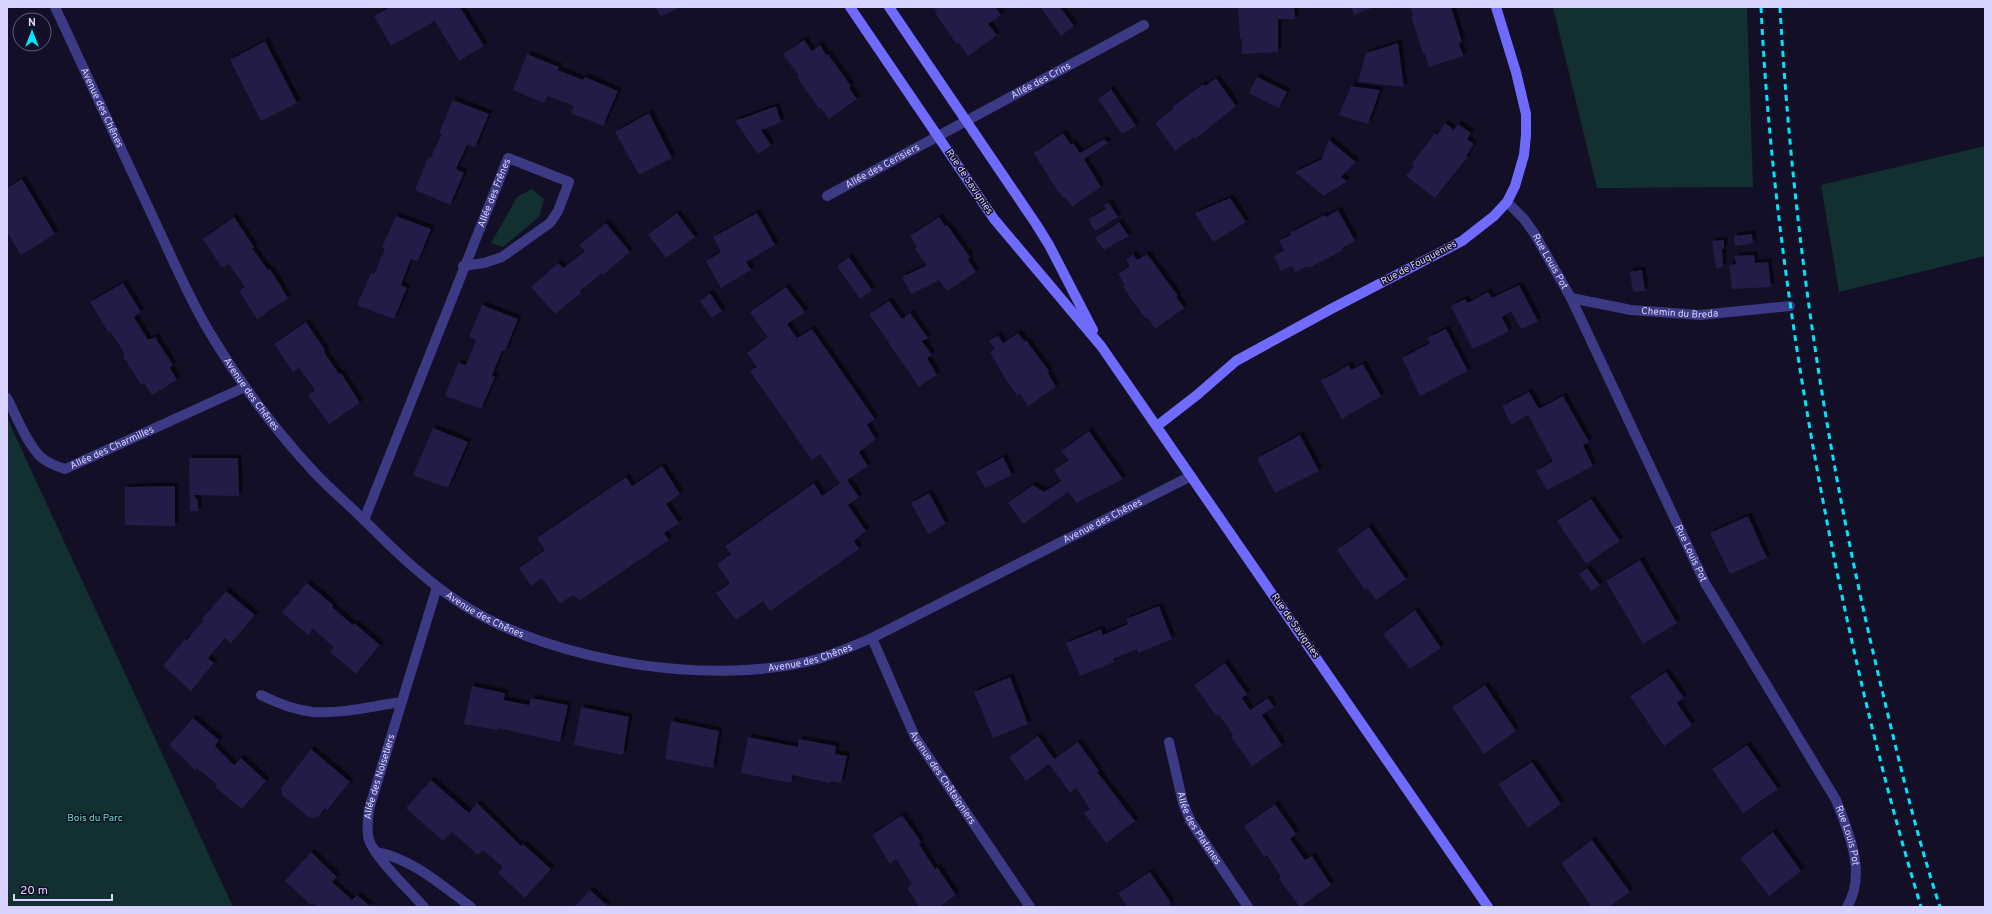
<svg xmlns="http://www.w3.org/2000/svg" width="1992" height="914" font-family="Overpass,sans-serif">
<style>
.green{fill:#12302f}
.building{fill:#241b47;filter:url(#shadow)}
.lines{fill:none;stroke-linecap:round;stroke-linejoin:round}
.street{stroke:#3d3a85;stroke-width:10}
.secondary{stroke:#6f6bff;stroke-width:10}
.rail{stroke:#00e5ff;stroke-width:3;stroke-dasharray:6 5;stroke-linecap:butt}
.labels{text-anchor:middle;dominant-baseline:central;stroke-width:3;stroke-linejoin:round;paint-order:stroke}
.street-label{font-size:10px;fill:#d9d4ff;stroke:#130f26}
.park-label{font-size:10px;fill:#5fe0c0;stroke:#130f26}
</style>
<defs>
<filter id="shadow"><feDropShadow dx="3.5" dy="-3.5" stdDeviation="0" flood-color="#0009"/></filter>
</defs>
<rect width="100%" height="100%" fill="#130f26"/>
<path class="green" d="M1553,7h194l6,180 -156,1z
M1985,146v110l-146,36 -18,-107z
M532,189l12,10 -5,18 -36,30 -12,-4 26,-46z
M7,418l226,489h-226z"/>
<path class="building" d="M390,7h70l24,39 -25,15 -24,-40 -44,25 -17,-30z
M655,7h26l-20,9z
M933,7h62l6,8 -13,9 9,11 -29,21 -9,-13 -2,2 -22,-32 2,-1z
M1040,7h20l14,19 -13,10z
M1238,7h56l1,12h-17v33l-36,2v-15h-2z
M1351,7h23l-20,8z
M1410,7h41l11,35 -3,1 4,13 -34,11 -4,-14 -2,1 -12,-38h2z
M804,40l8,11 8,-6 7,11 1,-2 23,32 -2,2 8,11 -28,20 -8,-11 -2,1 -22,-32 2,-1 -16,-22z
M265,41l32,62 -36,18 -31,-61z
M1398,43l6,44 -46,-5 8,-29z
M527,54l32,13 -1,3 13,5 12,5 2,-3 33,14 -15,35 -32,-13 3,-7 -26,-10 -4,7 -31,-13z
M1257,77l30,15 -8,16 -30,-15z
M1216,78l20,28 -41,33 -1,-2 -19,14 -20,-28 18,-14 -1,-2 31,-23 2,2z
M1351,86l29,4 -12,34 -29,-9z
M1111,89l25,37 -14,8 -24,-35z
M453,100l36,14 -14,33 -8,-2 -11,24 8,4 -14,32 -35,-15 13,-32 2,1 12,-25 -3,-1z
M776,106l5,16 -20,8 10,15 -13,9 -23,-33z
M649,113l23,45 -33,17 -24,-43z
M1445,123l9,7 4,-6 13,9 -4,6 7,5 -8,12 2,1 -33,41 -29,-22 8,-10 -2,-2 23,-31 2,2z
M1063,133l8,12 2,-2 7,10 24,-14 4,4 -24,16 17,28 -29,20 -7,-10 -2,1 -12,-17 -17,-28z
M1329,140l27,22 -15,15 6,4 -23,15 -29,-24 25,-12 1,1z
M22,179l33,55 -34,21 -14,-23v-44z
M1230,198l16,24 -33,20 -18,-29z
M1109,203l9,14 -23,14 -7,-12 18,-10 -2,-4z
M1338,210l17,31 -13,7 1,2 -34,18 -1,-2 -13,6 -3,-6 -11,5 -7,-15 10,-6 -5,-9 12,-6 -1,-2 34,-18 2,2z
M677,213l18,24 -29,21 -18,-24z
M757,213l18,32 -29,17 5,8 -30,18 -15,-27 15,-9 -8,-15z
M396,216l35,13 -13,32 -7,-2 -10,26 6,3 -13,31 -37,-14 14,-32 3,1 11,-25 -3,-2z
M234,217l20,30 -2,1 16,22 2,-1 18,29 -31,21 -18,-28 6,-4 -16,-23 -7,4 -19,-29z
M939,217l6,9 2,-1 23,32 -2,3 8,12 -29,19 -8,-11 -28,14 -9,-17 25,-12 -12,-16 2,-2 -7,-11z
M1119,222l10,14 -25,14 -9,-12z
M606,223l24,29 -27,23 -1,-2 -22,18 1,2 -26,21 -24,-27 27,-24 5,5 22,-17 -6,-6z
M1752,234l1,9 -18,3 -1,-10z
M1724,240v9h-2l1,18 -7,1 -4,-27z
M1133,254l4,6 10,-6 31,42 -2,1 8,11 -29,21 -7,-11 -2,1 -23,-32 2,-2 -7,-11 12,-8 -4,-6z
M1754,255l1,8 13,-1 3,25 -39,2 -3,-24 7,-1 -1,-8z
M849,257l23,33 -12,9 -23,-33z
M1642,270l3,21 -12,1 -3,-20z
M123,283l18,29 -7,5 14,23 7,-3 18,28 -3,3 7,12 -25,15 -8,-12 -3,2 -18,-29 2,-1 -7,-12 -8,-12 -2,1 -18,-30z
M1519,285l19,36 -17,8 -10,-18 -9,6 7,14 -36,18 -22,-43 14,-7 3,4 20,-11 4,6z
M786,287l19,25 -18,12 10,14 15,-9 63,90 -8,6 9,14 -17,13 9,14 -21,14 12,17 -11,8 18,26 -12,10 5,8 -89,62 -7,-10 -27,19 -20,-27 14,-10 -13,-19 14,-10 -6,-8 89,-63 8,13 18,-13 -20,-29 -8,6 -62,-89 7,-4 -10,-14 21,-16 -18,-25z
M710,293l12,18 -10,7 -12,-17z
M889,301l13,18 8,-6 18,25 -6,3 10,14 -5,3 10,17 -18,12 -50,-73z
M482,305l36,14 -13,32h-3l-10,24 3,2 -14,32 -36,-13 13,-33 8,2 10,-25 -7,-3z
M306,322l19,28 -1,2 15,22 2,-1 19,30 -31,21 -21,-29 7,-5 -16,-22 -6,4 -19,-28z
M1446,329l22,42 -48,25 -18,-38 28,-15 -3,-5z
M1018,333l7,9 1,-2 23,31 -1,2 8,14 -28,19 -8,-12 -3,1 -11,-15 -16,-28 5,-3 -6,-8 9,-6 5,8z
M1363,364l18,32 -39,23 -21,-38 28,-16 2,5z
M1529,392l10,17 24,-13 26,46 -6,3 10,21 -46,24 -11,-19 17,-10 -25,-46 -17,10 -9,-19z
M433,428l35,14 -20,46 -35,-13z
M1089,431l34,48 -46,24 -9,-11 -45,32 -15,-21 25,-18 11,7 17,-11 -7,-11 15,-10 -8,-9z
M1300,435l19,36 -44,22 -18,-35z
M1003,457l9,18 -27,13 -9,-16z
M189,458h49l1,38 -44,-1 1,5 2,-1v12h-8z
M662,466l18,28 -14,10 13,19 -15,10 5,7 -90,61 -6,-6 -13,9 -18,-26 -11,8 -12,-18 26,-18 -8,-12 89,-61 6,9z
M175,486v40l-50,-1v-38z
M929,493l17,31 -18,10 -17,-31z
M1591,499l29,42 -34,23 -29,-43z
M1748,516l19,42 -37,16 -20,-41z
M1369,527l37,52 -30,21 -9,-12 -2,2 -28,-40z
M1640,560l37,63 -34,21 -37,-63z
M1587,568l13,17 -9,6 -12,-17z
M307,583l26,22 -1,2 21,18 1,-2 26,22 -24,29 -26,-22 4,-5 -21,-18 -5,6 -26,-23z
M226,591l29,24 -24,28 -6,-5 -17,20 6,5 -23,28 -28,-25 22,-27 2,1 8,-10 9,-10 -2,-1z
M1159,606l13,33 -34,14 -1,-4 -24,10 1,3 -34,14 -14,-33 35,-14 2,6 25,-11 -2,-5z
M1415,610l26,38 -31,21 -27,-35z
M1225,663l22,31 -5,4 8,12 18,-12 6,9 -12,8 20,30 -30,21 -21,-29 2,-2 -7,-11 -8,-10 -2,2 -22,-31z
M1666,672l18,26 -7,5 15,22 -28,21 -34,-50z
M1010,677l18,47 -35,14 -19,-46z
M1485,685l31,46 -32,23 -32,-47z
M472,686l33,7 -1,7 25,5 2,-7 37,7 -8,37 -62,-14 -1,2 -33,-6z
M581,707l48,10 -6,38 -49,-10z
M193,718l26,22 -4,6 19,19 7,-7 25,23 -24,28 -27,-22 2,-2 -11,-10 -10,-7 -1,2 -26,-25z
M671,721l48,10 -6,37 -48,-9z
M1038,736l16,23 24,-17 21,29 -2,1 38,49 -29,22 -22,-30 6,-4 -14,-21 -6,5 -21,-29 -23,17 -17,-24z
M748,737l50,10 1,-8 37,7 -1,8 12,2 -6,27 -10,-2 -1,2 -37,-8 -2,8 -50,-10z
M1747,745l31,44 -35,24 -31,-44z
M311,749l39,33 -23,28 -2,-2 -7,9 -8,1 -28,-23 -1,-7z
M1532,762l29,42 -33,24 -30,-44z
M431,780l38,33 8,-10 44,43 2,-2 28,25 -26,29 -27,-25 5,-6 -20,-17 -5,5 -26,-23 -9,9 -37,-33z
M1275,804l21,30 -6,5 15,21 7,-4 19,29 -31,22 -21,-28 2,-2 -14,-22 -3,2 -20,-31z
M902,815l19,27 -2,2 16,25 2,-2 19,28 -17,12h-19l-13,-19 5,-4 -16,-25 -6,5 -18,-29z
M1773,832l28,39 -32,25 -29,-38z
M1592,840l38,52 -21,15h-17l-31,-44z
M311,852l26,25 -5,5 20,18 5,-5 14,12h-54l-4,-4 -2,2 -26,-24z
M1150,872l21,31 -2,1 2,3h-43l-10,-14z
M590,890l19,17h-35z"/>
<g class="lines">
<g class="street">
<path id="s1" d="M55,7c32,69 64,137 96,206 19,40 36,82 59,120 30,50 65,97 105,140 16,17 34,32 50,48 32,32 64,63 103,87 91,55 246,79 350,51 18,-6 36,-13 54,-21l319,-162"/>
<path id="s2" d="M827,196l317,-171"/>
<path id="s3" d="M1507,202l17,17 10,14 37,65 134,285 131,217c13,33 31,74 11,107"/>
<path id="s4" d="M1571,298l60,12 69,5 90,-9"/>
<path id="s5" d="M7,398c9,17 21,48 35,60 7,6 15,8 23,11l180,-82"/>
<path id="s6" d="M364,520l144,-362 61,24 -11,29 -8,12 -48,34 -18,6 -21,3"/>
<path id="s7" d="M872,638l43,99 115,170"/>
<path d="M261,695c16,8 33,15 52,17 29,2 60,-6 88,-10"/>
<path id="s8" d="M1169,742l14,61 8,19 57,85"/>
<path d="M376,852c37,7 65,33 95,55"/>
<path id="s9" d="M424,907c-14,-16 -48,-48 -55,-67 -3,-10 -1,-20 0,-31l68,-222"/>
</g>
<path class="secondary" d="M850,7l144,212 107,127 387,561
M889,7l147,217 13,21 44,85
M1157,426l40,-31 39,-34 95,-52 131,-68 32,-25 13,-14 8,-16 9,-31 2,-20v-21l-10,-42 -20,-65"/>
<path class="rail" d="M1761,7c7,146 26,290 51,434 28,158 63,313 109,466
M1780,7c13,232 48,461 103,687 17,71 34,143 57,213"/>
</g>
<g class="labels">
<g class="street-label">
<text stroke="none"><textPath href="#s2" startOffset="243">Allée des Crins</textPath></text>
<text stroke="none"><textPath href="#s1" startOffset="111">Avenue des Chênes</textPath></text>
<text stroke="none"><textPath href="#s2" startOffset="63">Allée des Cerisiers</textPath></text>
<text transform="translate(969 182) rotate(56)">Rue de Savignies</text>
<text stroke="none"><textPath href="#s6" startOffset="352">Allée des Frênes</textPath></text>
<text stroke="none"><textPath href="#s3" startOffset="74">Rue Louis Pot</textPath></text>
<text transform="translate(1419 263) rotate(-28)">Rue de Fouquenies</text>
<text stroke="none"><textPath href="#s4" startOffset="110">Chemin du Breda</textPath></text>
<text stroke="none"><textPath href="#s1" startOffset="435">Avenue des Chênes</textPath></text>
<text stroke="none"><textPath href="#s5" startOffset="147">Allée des Charmilles</textPath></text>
<text stroke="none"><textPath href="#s1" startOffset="1419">Avenue des Chênes</textPath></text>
<text stroke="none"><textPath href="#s3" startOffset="398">Rue Louis Pot</textPath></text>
<text stroke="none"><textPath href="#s1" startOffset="759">Avenue des Chênes</textPath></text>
<text transform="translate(1295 626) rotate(55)">Rue de Savignies</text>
<text stroke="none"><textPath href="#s1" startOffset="1095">Avenue des Chênes</textPath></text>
<text stroke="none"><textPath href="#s9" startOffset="152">Allée des Noisetiers</textPath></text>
<text stroke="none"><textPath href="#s7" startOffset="157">Avenue des Châtaigniers</textPath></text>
<text stroke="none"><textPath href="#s8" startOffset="92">Allée des Platanes</textPath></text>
<text stroke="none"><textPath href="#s3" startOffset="722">Rue Louis Pot</textPath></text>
</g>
<g class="park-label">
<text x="95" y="818">Bois du Parc</text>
</g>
</g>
<rect width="1992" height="914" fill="none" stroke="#d9d4ff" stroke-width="16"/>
<g transform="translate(32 32)"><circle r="19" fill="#130f26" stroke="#625e7d"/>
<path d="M0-3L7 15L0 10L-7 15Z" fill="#00e5ff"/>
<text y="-6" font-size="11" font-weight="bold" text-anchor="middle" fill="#d9d4ff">N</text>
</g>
<path d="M14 894v6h98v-6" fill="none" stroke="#d9d4ff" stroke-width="2"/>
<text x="20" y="894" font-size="12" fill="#d9d4ff" stroke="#130f26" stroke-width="3" paint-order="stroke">20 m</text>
</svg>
